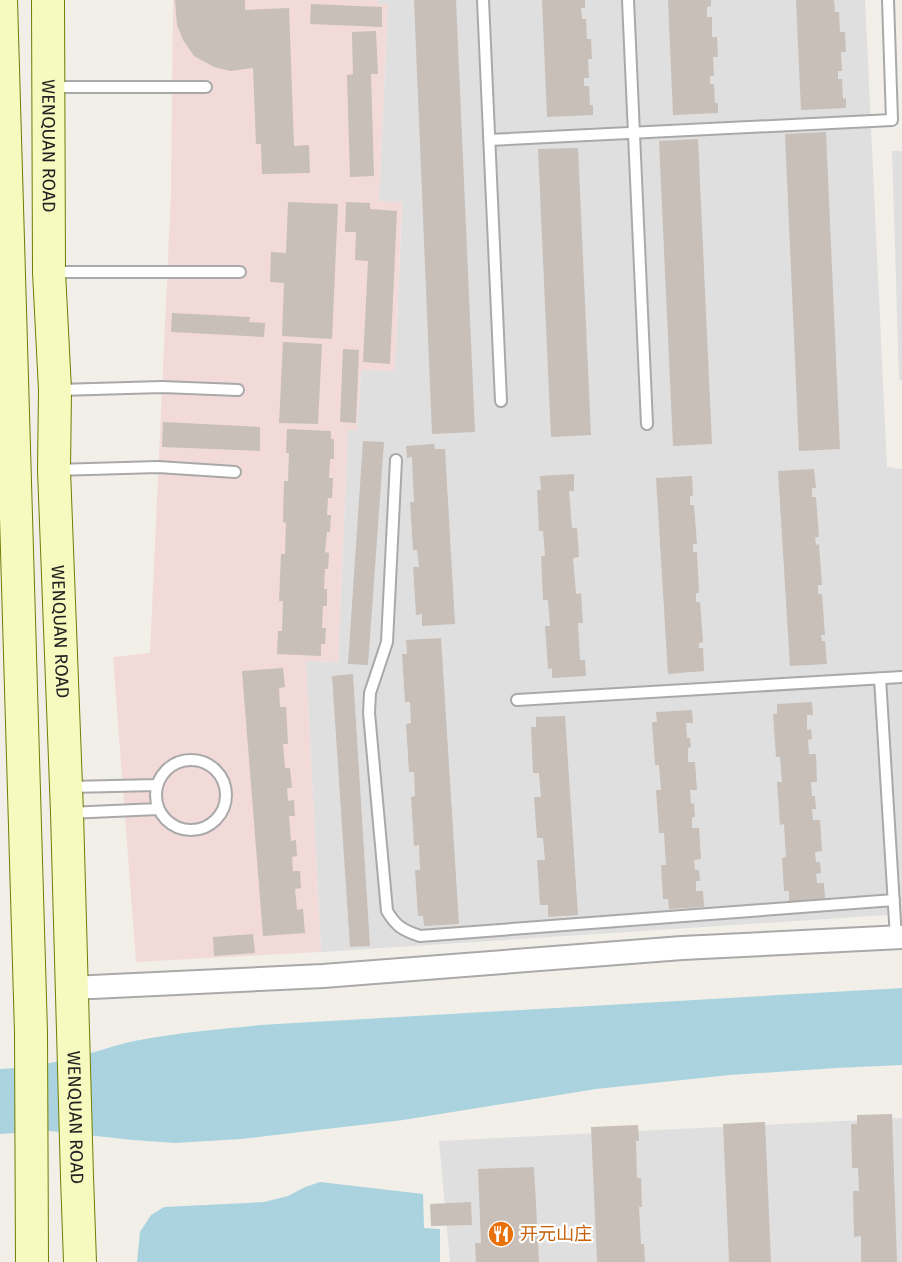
<svg xmlns="http://www.w3.org/2000/svg" width="902" height="1262" font-family="'Fira Sans','Noto Sans SC',sans-serif">
<style>
.residential{fill:#e0dfdf}
.commercial{fill:#f2dad9}
.water{fill:#aad3df}
.building{fill:#c7bfb8}
.lines{fill:none;stroke-linecap:round;stroke-linejoin:round}
.lane-casing{stroke:#a9a9a9;stroke-width:14}
.street-casing{stroke:#a9a9a9;stroke-width:26}
.secondary-casing{stroke:#707d05;stroke-width:34}
.lane{stroke:#fff;stroke-width:10}
.street{stroke:#fff;stroke-width:22}
.secondary{stroke:#f7fabf;stroke-width:32}
.labels{text-anchor:middle;dominant-baseline:central;stroke-width:4.5;stroke-linejoin:round;paint-order:stroke}
.street-label{font-size:18px;fill:#222;stroke:#fff}
.food-label{font-size:18px;fill:#c56008;stroke:#fff;text-anchor:start}
</style>
<rect width="100%" height="100%" fill="#f2efe9"/>
<path class="residential" d="M378,0h487l22,467 15,2v445l-581,38 -15,-291 32,1 10,-233h9l4,-60 34,2 7,-168 -23,-2 9,-197h-10z
M892,151h10v229h-3z
M902,1118v144h-452l-11,-121z"/>
<path class="commercial" d="M173,0h205v4h10l-9,197 23,1 -7,169 -34,-1 -4,60h-9l-10,232 -32,-1 15,291 -185,10 -23,-305 37,-4 21,-461z"/>
<path class="water" d="M902,988v77l-66,3 -106,7 -134,14 -193,31 -162,19 -66,4 -42,-3 -83,-9 -50,3v-65c24,-1 50,-5 73,-11 24,-6 47,-15 72,-19 38,-7 77,-10 115,-14z
M320,1182l103,12 1,34 16,1v33h-303l3,-30 11,-17 13,-8 100,-5 24,-6 17,-9z"/>
<path class="building" d="M175,0h70v10l44,-2 5,138 15,-1 1,28 -48,1 -1,-30h-5l-3,-76 -23,3 -16,-4 -20,-11 -11,-16 -6,-15z
M414,0h42l19,432 -43,2z
M542,0h43v8h-4l1,11h4l1,20h4l1,20h-4l1,19h-5v8h5l1,19h3v10l-46,2z
M668,0h43v6l-4,1v10h5v20h5l1,20h-5l1,19h-4v8h4l1,19h3v10l-45,2z
M796,0h38l1,12h4l1,20h5l1,20h-5l1,19h-4v8h4l1,20 3,-1v10l-45,2z
M311,4l71,3v20l-72,-3z
M376,31l2,43h-7l3,102 -24,1 -3,-102 6,-1 -1,-42z
M826,132l14,317 -41,2 -14,-317z
M698,139l14,305 -39,2 -14,-305z
M578,148l13,287 -40,2 -13,-288z
M288,202l50,2 -6,135 -50,-3 2,-53 -14,-1 1,-30 15,1z
M346,202l24,1v6l27,2 -7,153 -27,-2 5,-101 -13,-1 1,-28h-11z
M172,313l78,4 -1,5 16,1 -1,14 -93,-5z
M283,342l39,2 -4,80 -39,-1z
M343,349l16,1 -3,73 -16,-1z
M163,422l97,5v24l-98,-4z
M287,429l44,2v8h3v20h-4l-1,19h4l-1,20h-4l-1,17h4l-1,17h-3l-2,20 4,1 -1,16h-3l-1,20h3v17h-4l-1,22h4l-1,16h-4v12l-44,-2 1,-23h4l1,-30h-4l2,-47h4l1,-31 -3,-1 1,-41h4l1,-28h-3z
M363,441l21,1 -16,223 -20,-1z
M434,444l1,5h10l10,175 -33,2v-12l-6,1 -3,-48h6l-2,-17h-4l-3,-48h4l-2,-45 -5,1 -1,-12z
M814,469l2,19h-4v9h4l3,40h-4l1,8 3,-1 3,41h-4v9h4l3,41h-4l1,6h3l2,23 -37,2 -12,-195z
M574,474v17h-5l3,37h5l2,29 -6,1 3,36 5,-1 2,30h-5l2,37h5l1,16 -34,2v-10l-4,1 -3,-43h5l-2,-26h-5l-2,-44h4l-2,-25h-4l-2,-41h4l-1,-14z
M692,476l1,20h-3v9h4l3,39h-4v8h4l2,41h-3v9h4l3,40 -4,1v5h4l1,23 -36,3 -12,-196z
M441,638l18,286 -35,2 -1,-10h-5l-3,-46h5l-1,-25 -5,1 -3,-49 4,-1 -1,-24h-5l-3,-48 5,-1 -1,-21h-5l-3,-48h5l-1,-14z
M283,668l2,19 -6,1 1,19h6l2,37h-5l2,24h5l2,20h-5l1,13 6,-1 1,16h-6l2,25 5,-1 1,16 -5,1 1,14h7l1,17 -6,1 2,21 6,-1 2,24 -42,3 -21,-265z
M353,674l17,272 -20,1 -18,-271z
M812,702l1,13h-6v15l4,-1 1,10 -4,1 1,14h7l1,28h-6l1,14h3l1,13h-4l1,11h7l2,31 -7,1 1,10h4l1,11 -5,1 1,9h7l1,16 -36,3v-11h-5l-2,-33 4,-1 -2,-33 -4,1 -3,-43h5l-2,-25h-4l-3,-43h4v-10z
M692,710l1,13h-7l1,15h3l1,9 -3,1v14h7l2,28h-7l1,14 3,-1 1,14h-3v11h7l2,31 -7,1 1,10h4l1,11h-4v10h7l1,16 -35,2 -1,-10h-5l-2,-34h5l-2,-32h-5l-3,-43h5l-2,-25h-4l-3,-43h5l-1,-10z
M565,716l13,199 -30,2v-12h-8l-3,-45h8l-2,-22h-6l-3,-41h7l-2,-24h-6l-2,-46h5v-10z
M253,934l2,19 -41,3 -1,-19z
M892,1114l5,148h-36v-26l-7,1 -1,-46h6l-1,-23h-6l-1,-44h6v-9z
M765,1122l6,140h-42l-6,-138z
M638,1125l1,16h-3l1,37h4l1,29h-3l2,37h3l1,18h-48l-6,-135z
M534,1167l5,95h-63l-1,-19h6l-3,-74z
M471,1202l1,23 -41,1 -1,-22z"/>
<g class="lines">
<g class="lane-casing">
<path id="lane" d="M483,0l18,401
M628,0l19,424
M50,87h156
M489,140l403,-20 -4,-120
M52,272h188
M59,390l103,-3 76,3
M396,460l-9,182 -17,51 -1,20 18,198c9,15 15,19 33,25l474,-36
M55,470l103,-3 77,5
M880,678l16,260
M517,700l385,-23
M156 795a35 35 0 1 1 70 0a35 35 0 1 1-70 0Z
M70,787l86,-2
M68,813l90,-4"/>
</g>
<g class="street-casing">
<path id="street" d="M71,988l252,-12 359,-28 220,-11"/>
</g>
<g class="secondary-casing">
<g id="secondary">
<path d="M1,0l30,1033 1,229"/>
<path id="s1" d="M48,0l1,272 6,118 -1,80 13,343 10,364 3,85"/>
</g>
</g>
<use href="#lane" class="lane"/>
<use href="#street" class="street"/>
<use href="#secondary" class="secondary"/>
</g>
<defs>
<g id="restaurant-disc" transform="scale(1.35)"><circle r="9.5" fill="#e8710a" stroke="#fff"/><path d="M-5-6h1v4h1v-4h1v4h1v-4h1v5L-1.5 .5V6h-2V.5L-5-1ZM5-6V6H3V1.5H1.5Q1.5-4 5-6Z" fill="#fff"/></g>
</defs>
<g fill-rule="evenodd">
<use href="#restaurant-disc" x="501" y="1234"/>
</g>
<g class="labels">
<g class="street-label">
<text stroke="none"><textPath href="#s1" startOffset="146">WENQUAN ROAD</textPath></text>
<text stroke="none"><textPath href="#s1" startOffset="632">WENQUAN ROAD</textPath></text>
<text stroke="none"><textPath href="#s1" startOffset="1118">WENQUAN ROAD</textPath></text>
</g>
<g class="food-label">
<text x="520" y="1234">开元山庄</text>
</g>
</g>
</svg>
